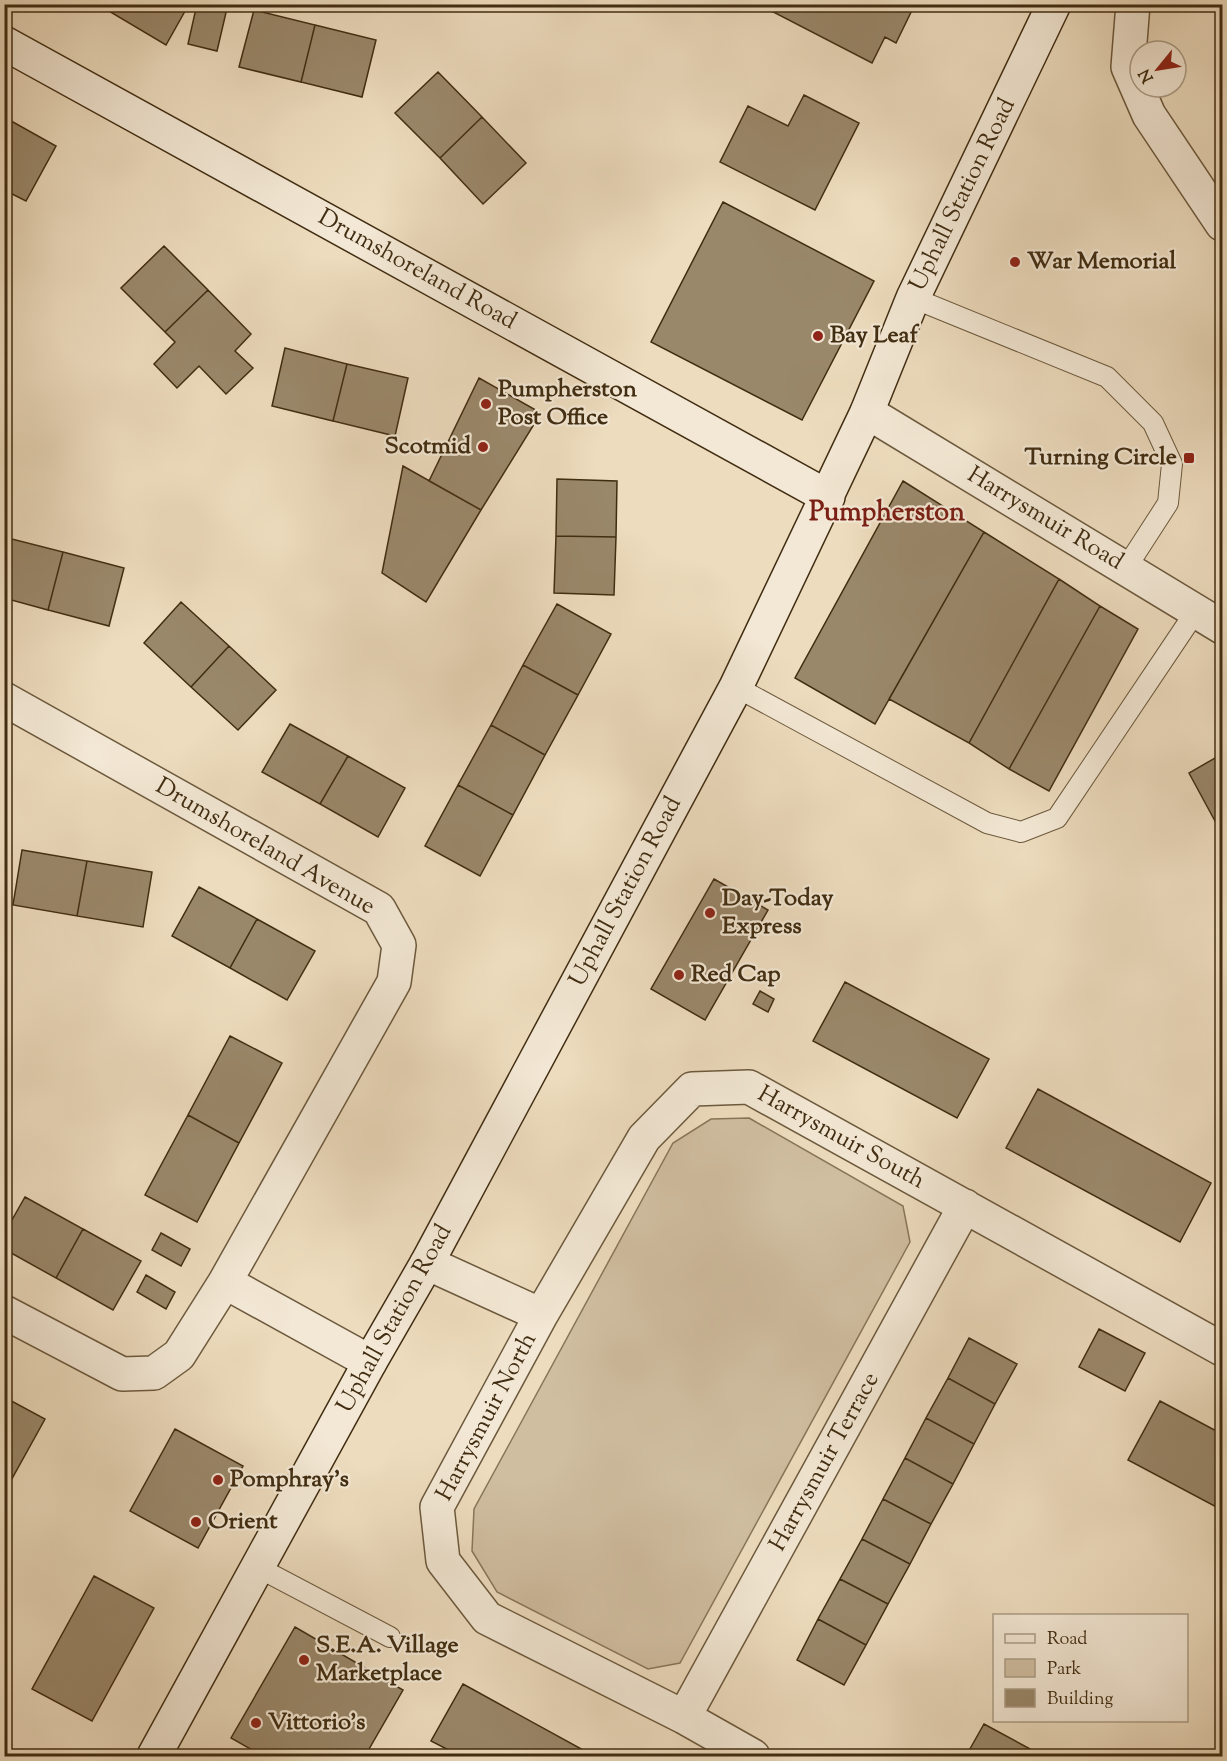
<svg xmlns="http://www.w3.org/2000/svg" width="1227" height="1761" font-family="'Sorts Mill Goudy',serif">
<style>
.green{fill:#d0bea1;stroke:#88765a;stroke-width:1.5}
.building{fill:#9a886b;stroke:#412d12;stroke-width:1.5}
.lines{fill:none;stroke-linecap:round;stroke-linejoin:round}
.lane-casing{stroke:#6c593d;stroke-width:22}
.street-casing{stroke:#6c593d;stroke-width:36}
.secondary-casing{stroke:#412d12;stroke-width:36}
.lane{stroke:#f3e8d5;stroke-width:20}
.street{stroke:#f3e8d5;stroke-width:33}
.secondary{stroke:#f3e8d5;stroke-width:33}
.poi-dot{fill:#8f2418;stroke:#f3e8d5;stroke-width:2}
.labels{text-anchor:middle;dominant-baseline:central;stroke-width:4.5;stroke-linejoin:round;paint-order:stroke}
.street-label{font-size:24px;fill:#412d12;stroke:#f3e8d5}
.poi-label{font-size:24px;font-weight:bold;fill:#412d12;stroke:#f3e8d5;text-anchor:start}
.quarter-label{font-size:27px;font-weight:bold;fill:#7a1f14;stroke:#f3e8d5}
</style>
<rect width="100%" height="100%" fill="#eddcbe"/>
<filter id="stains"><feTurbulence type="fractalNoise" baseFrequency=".00333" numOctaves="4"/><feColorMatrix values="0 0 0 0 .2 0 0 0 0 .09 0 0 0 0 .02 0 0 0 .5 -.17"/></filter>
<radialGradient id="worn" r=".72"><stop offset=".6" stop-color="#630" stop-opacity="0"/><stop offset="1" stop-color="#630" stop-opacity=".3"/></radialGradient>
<path class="green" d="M749,1118l154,88 7,36 -230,421 -32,6 -151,-77 -25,-41 2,-42 199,-366 38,-24z"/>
<path class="building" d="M97,4h92l-23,41z
M197,4h31l-11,47 -29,-7z
M758,4h157l-19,39 -11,-6 -13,26z
M254,10l61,15 -14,57 -62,-15z
M315,25l61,15 -14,57 -61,-15z
M438,72l44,45 -42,41 -45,-45z
M804,95l55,28 -44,87 -95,-48 28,-56 40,20z
M4,117l52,29 -30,55 -22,-11z
M482,117l44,46 -43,41 -43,-46z
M723,202l151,79 -72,139 -151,-78z
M164,246l44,44 -43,42 -44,-44z
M208,290l43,44 -16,17 18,17 -27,26 -27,-28 -22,22 -23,-24 21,-22 -10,-10z
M285,348l62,16 -14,57 -61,-15z
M347,364l61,14 -13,58 -62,-15z
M479,378l62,35 -60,97 -52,-29z
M403,466l78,44 -55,92 -44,-29z
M557,479l60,2 -1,56 -60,-1z
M903,481l81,51 -109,192 -80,-46z
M984,532l75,47 -90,164 -80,-44z
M556,536l60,1 -2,58 -60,-2z
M4,537l59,15 -15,58 -44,-12z
M63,552l61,16 -15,58 -61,-16z
M1059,579l41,27 -91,163 -40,-26z
M181,602l48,44 -38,41 -47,-44z
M557,604l54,30 -33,61 -55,-30z
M1100,606l38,23 -89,162 -40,-22z
M229,646l47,44 -38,40 -47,-43z
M523,665l55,30 -33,60 -54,-30z
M290,724l58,32 -28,48 -58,-32z
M491,725l54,30 -32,60 -55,-30z
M1222,754v80l-33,-61z
M348,756l57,32 -27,49 -58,-33z
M458,785l55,30 -33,61 -55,-30z
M22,850l65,11 -10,55 -64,-11z
M87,861l65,11 -9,55 -66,-11z
M714,879l54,31 -63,110 -54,-31z
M199,887l58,32 -27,49 -58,-32z
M257,919l58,32 -28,49 -57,-32z
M845,982l144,77 -32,59 -144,-77z
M760,991l14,8 -6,13 -15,-8z
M230,1036l52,27 -43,80 -51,-28z
M1038,1089l173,94 -31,59 -174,-94z
M188,1115l51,28 -42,79 -52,-27z
M25,1197l58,32 -27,49 -52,-29v-15z
M83,1229l58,32 -28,49 -57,-32z
M161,1233l29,16 -9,17 -29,-16z
M146,1275l29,17 -9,17 -29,-17z
M1099,1329l46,24 -20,38 -46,-24z
M969,1338l48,26 -22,40 -47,-26z
M948,1378l47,26 -21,40 -48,-26z
M4,1397l41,22 -41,74z
M1160,1401l62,33v76l-94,-50z
M926,1418l48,26 -21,40 -48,-26z
M175,1429l68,37 -45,82 -68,-37z
M905,1458l48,26 -22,40 -48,-25z
M883,1499l48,25 -21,40 -48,-25z
M862,1539l48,25 -22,40 -48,-25z
M94,1576l60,32 -62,113 -60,-32z
M840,1579l48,25 -22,41 -48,-26z
M818,1619l48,26 -22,40 -47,-25z
M295,1627l108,63 -38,66h-102l-32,-18z
M463,1684l131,72h-134l-29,-15z
M984,1724l59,32h-77z"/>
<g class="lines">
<g class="lane-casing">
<path id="lane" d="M913,298l194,79 46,46 19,41 -4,39 -42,65
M736,687l251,136 34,9 36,-14 139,-207
M259,1568l131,69"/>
</g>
<g class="street-casing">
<path id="street" d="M1133,4l-5,63 21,48 73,109
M867,412l355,215
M4,699l375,210 20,36 -5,37 -169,300 -46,73 -25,18 -32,1 -118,-62
M427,1263l114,52
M225,1282l145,80
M684,1717l281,-511
M753,1756l-69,-39 -197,-99 -44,-57 -6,-54 104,-192 103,-177 48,-49 57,-2 473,262"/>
</g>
<g class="secondary-casing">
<path id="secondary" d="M4,43l824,454
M154,1756l216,-394 57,-99 309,-576 131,-275 46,-114 141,-294"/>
</g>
<use href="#lane" class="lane"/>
<use href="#street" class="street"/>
<use href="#secondary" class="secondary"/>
</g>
<g class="poi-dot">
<circle cx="1015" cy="262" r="6"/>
<circle cx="818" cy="336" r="6"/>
<circle cx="486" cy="404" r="6"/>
<circle cx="483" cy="447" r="6"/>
<rect x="1183" y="452" width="12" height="12" rx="3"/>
<circle cx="710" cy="913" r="6"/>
<circle cx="679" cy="975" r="6"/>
<circle cx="218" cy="1480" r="6"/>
<circle cx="196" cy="1522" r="6"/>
<circle cx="304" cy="1660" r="6"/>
<circle cx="256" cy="1723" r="6"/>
</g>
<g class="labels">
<g class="street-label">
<text transform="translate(963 195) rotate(-64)">Uphall Station Road</text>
<text transform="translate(417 270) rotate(29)">Drumshoreland Road</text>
<text transform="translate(1045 519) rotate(31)">Harrysmuir Road</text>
<text transform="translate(265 847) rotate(30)">Drumshoreland Avenue</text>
<text transform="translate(626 892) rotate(-62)">Uphall Station Road</text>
<text transform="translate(841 1138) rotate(29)">Harrysmuir South</text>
<text transform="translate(395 1319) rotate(-61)">Uphall Station Road</text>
<text transform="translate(487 1417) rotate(-62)">Harrysmuir North</text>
<text transform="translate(825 1462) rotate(-61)">Harrysmuir Terrace</text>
</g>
<g class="poi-label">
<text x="1027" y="262">War Memorial</text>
<text x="830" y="336">Bay Leaf</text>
<text x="498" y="390">Pumpherston<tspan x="498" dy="28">Post Office</tspan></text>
<text x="471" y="447" text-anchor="end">Scotmid</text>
<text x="1177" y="458" text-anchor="end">Turning Circle</text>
<text x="722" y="899">Day-Today<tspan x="722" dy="28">Express</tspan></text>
<text x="691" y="975">Red Cap</text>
<text x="230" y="1480">Pomphray's</text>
<text x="208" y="1522">Orient</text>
<text x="316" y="1646">S.E.A. Village<tspan x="316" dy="28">Marketplace</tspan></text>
<text x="268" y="1723">Vittorio's</text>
</g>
<g class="quarter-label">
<text x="887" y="513">Pumpherston</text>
</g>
</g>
<rect width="1227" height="1761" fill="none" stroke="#eddcbe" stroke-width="24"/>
<rect x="6" y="6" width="1215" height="1749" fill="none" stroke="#412d12" stroke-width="3"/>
<rect x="12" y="12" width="1203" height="1737" fill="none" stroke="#412d12" stroke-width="1.5"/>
<rect x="993" y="1614" width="195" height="108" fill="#f3e8d5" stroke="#ac9d87" stroke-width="1.5"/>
<rect x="1005" y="1634" width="30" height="9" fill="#f3e8d5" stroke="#ac9d87" stroke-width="1.5"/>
<text x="1047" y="1644" font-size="18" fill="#412d12">Road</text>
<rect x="1005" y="1659" width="30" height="18" fill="#d0bea1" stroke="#ac9d87" stroke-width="1.5"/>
<text x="1047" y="1674" font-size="18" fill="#412d12">Park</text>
<rect x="1005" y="1689" width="30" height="18" fill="#9a886b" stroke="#ac9d87" stroke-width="1.5"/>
<text x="1047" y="1704" font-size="18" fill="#412d12">Building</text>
<g transform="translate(1158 69) rotate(240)"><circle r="28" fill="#f3e8d5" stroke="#ac9d87" stroke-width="1.5"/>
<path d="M0-4.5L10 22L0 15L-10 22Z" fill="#8f2418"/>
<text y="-9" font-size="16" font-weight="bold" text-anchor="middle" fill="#412d12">N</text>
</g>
<rect width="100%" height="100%" filter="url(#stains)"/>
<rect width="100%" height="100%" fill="url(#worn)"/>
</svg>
